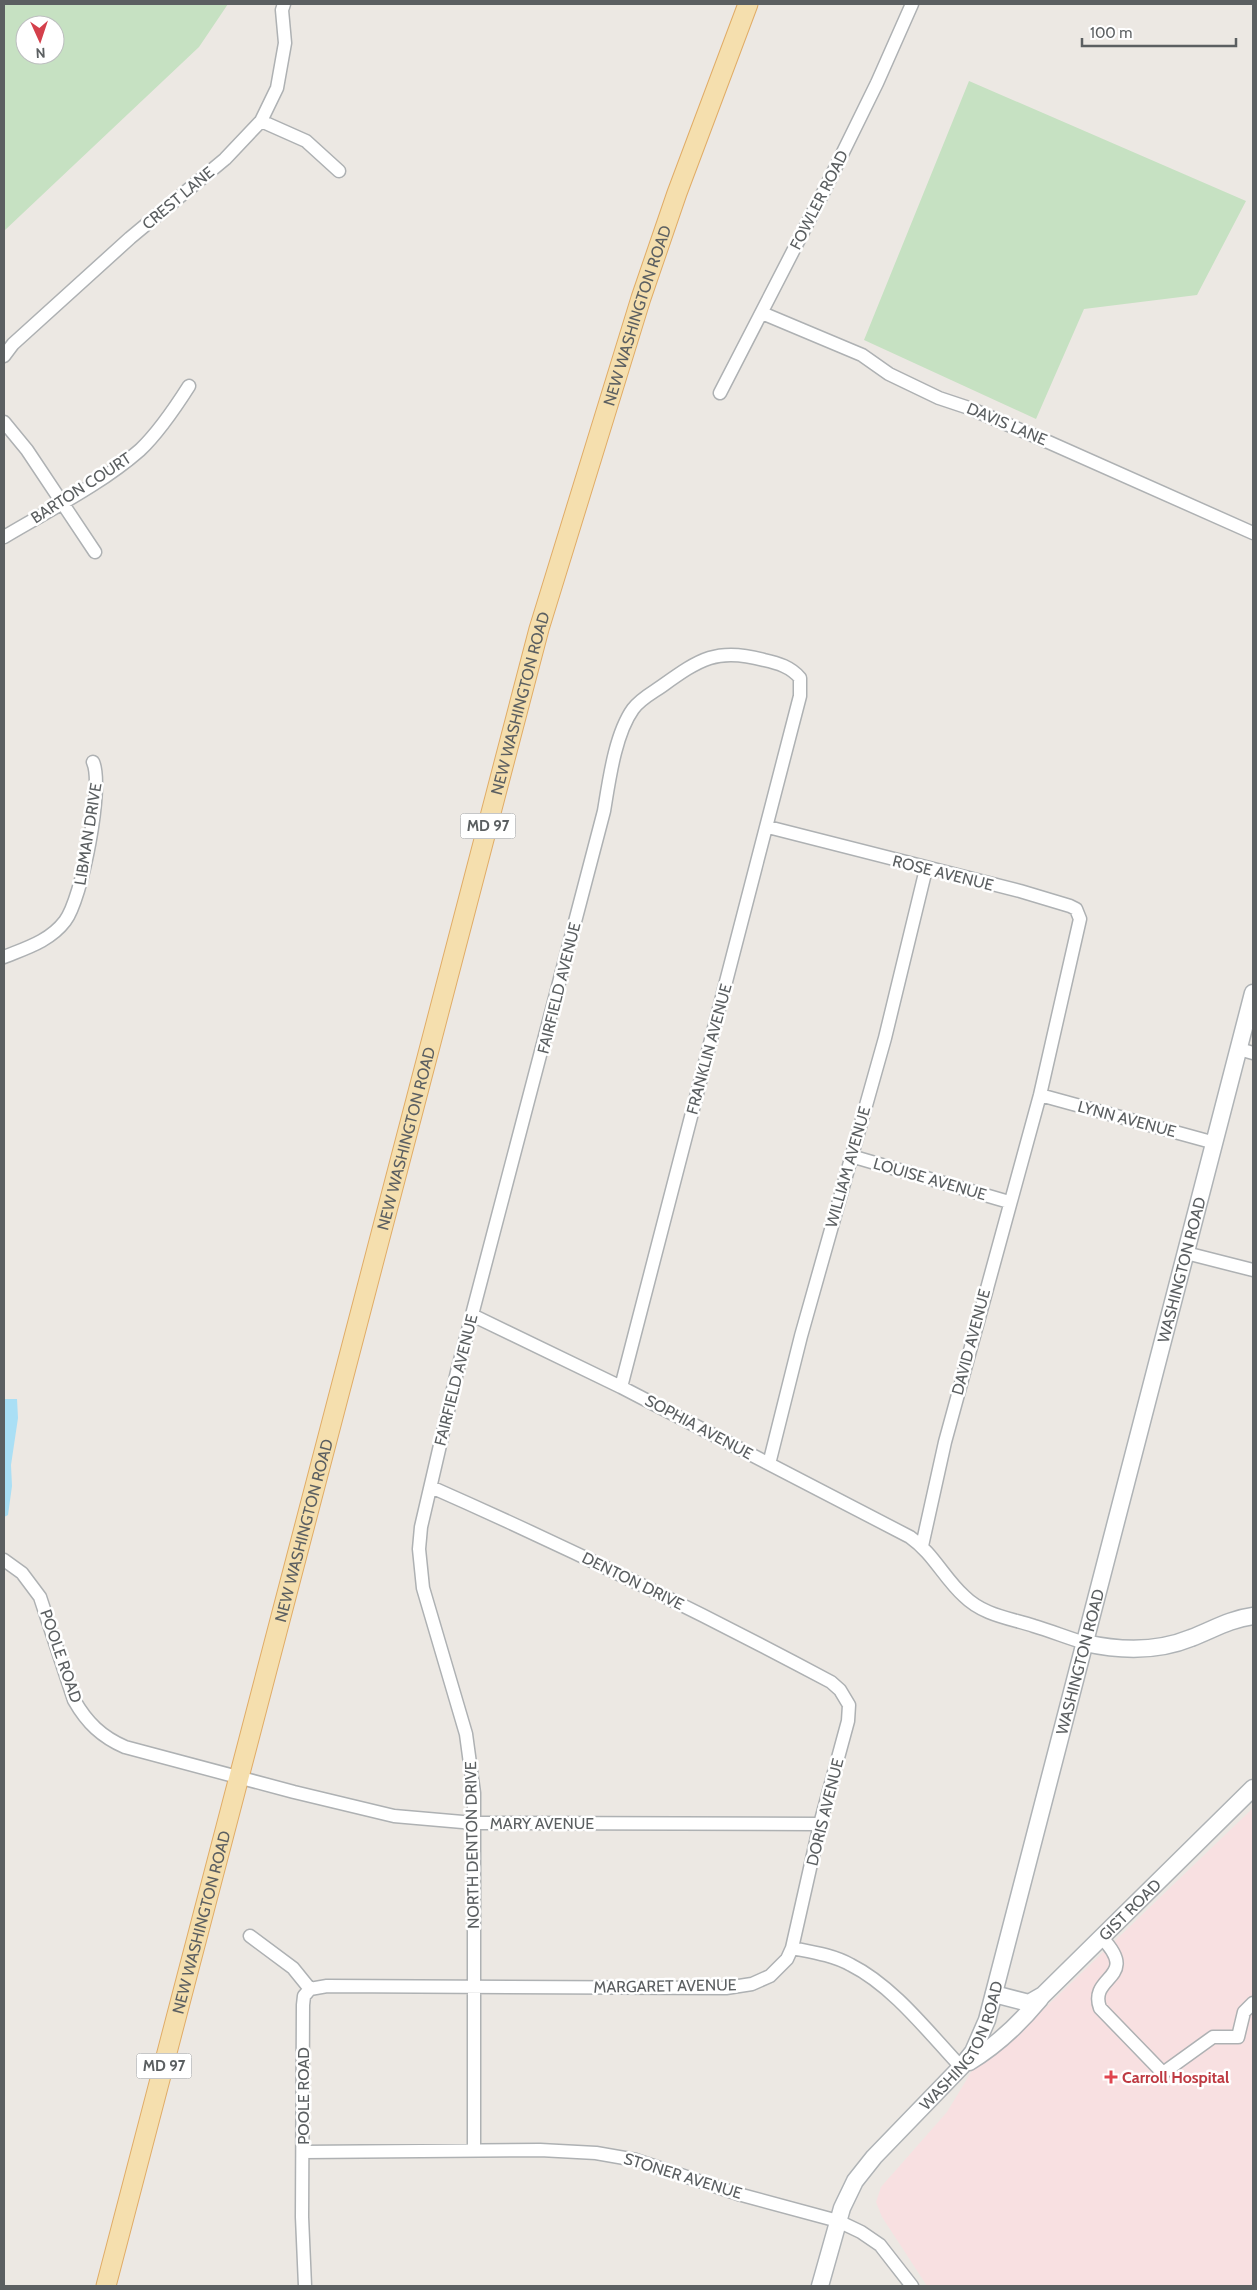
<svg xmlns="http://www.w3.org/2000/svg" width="1257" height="2290" font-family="Cabin,sans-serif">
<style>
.medical{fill:#f8e0e1}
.green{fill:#c6e1c2;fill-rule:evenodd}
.water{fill:#aadff5}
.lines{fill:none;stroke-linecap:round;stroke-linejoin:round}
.street-casing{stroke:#aeb1b3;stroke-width:15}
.secondary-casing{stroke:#afb3b6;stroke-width:19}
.primary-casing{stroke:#e0ac67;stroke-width:21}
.street{stroke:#fff;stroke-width:12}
.secondary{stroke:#fff;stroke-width:16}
.primary{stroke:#f5dfae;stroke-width:19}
.health-dot{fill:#e0444e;stroke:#fff;stroke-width:2}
.labels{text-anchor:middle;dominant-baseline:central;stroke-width:5;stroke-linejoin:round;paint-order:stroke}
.shield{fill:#fff;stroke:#8c8f90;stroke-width:1}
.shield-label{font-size:15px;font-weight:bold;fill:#5b5f61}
.street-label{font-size:16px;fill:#5b5f61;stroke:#fff}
.health-label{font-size:16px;font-weight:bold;fill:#be3a42;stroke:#fff;text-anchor:start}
</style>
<rect width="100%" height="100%" fill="#ece8e3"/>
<path class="medical" d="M1253,1808v478h-326l-45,-69 -6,-15 5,-15 66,-75 43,-71 54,-32z"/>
<path class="green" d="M4,4h224l-29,43 -195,184zM25,25h30v30h-30z
M969,81l277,120 -49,94 -113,14 -48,110 -172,-79z"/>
<path class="water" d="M4,1399h13l1,19 -7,47 1,21 -4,29 -4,2z"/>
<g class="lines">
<g class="street-casing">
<path id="street" d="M261,121l45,20 33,30
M762,313l100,42 27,19 50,24 30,10 77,33 207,92
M4,356l9,-12 117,-106 95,-79 36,-38 16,-33 8,-45 -3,-33 2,-6
M720,393l105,-204 52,-106 35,-79
M4,422l23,28 68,102
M4,537c45,-27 96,-52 136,-87 19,-18 35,-42 49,-64
M768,827l252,64 50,15 6,3 4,10 -40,176 -95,347 -23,104
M4,957c22,-9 46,-16 61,-36 17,-22 39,-135 28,-159
M1239,1049l14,4
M1040,1095l175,48
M851,1156l158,46
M1186,1253l67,17
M472,1315l149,72 289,150c23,16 34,41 54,59 19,19 45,22 70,30 17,5 34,12 51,17
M769,1464l32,-128 84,-298 41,-169
M4,1560l18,13 18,24 34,103c13,23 28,37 51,47l169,45 100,24 80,7 346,1
M250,1936l43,32 17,21
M1102,1938c39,41 -14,37 -2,70l63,65 50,-36h25l6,-25 9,-9
M792,1948c20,4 41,7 59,17 42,21 78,68 110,102
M310,1989l17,-3 399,2 26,-4 18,-8 17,-17 5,-11 28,-124 28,-103 1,-16 -9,-15 -9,-8c-131,-70 -264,-135 -400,-195
M474,2151v-358l-8,-59 -43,-146 -4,-39 2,-22 36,-155 147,-561c5,-30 11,-77 29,-102 7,-10 19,-16 29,-23 38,-27 55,-39 102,-26 14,3 27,7 36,18v18l-179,691
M303,2152l237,-2 56,3 40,7 102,34 100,27 23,11 19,13 32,41
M305,2286l-3,-69 1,-212 1,-9 6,-7"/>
</g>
<g class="secondary-casing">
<g id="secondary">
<path d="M1085,1643c36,8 72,9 106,-5 21,-8 39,-19 62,-22"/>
<path id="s1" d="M994,1994l35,9 14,-8 210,-207"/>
<path d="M969,2062c27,-16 51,-39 71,-63"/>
<path id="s2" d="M820,2286l22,-78 13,-27 19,-24 87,-90 12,-15 14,-32 266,-1027"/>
</g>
</g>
<g class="primary-casing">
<g id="primary">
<path id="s3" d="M106,2286l433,-1657 102,-331 36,-105 71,-189"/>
</g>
</g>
<use href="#street" class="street"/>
<use href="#secondary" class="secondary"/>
<use href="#primary" class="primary"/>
</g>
<path class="health-dot" d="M1108.5 2069.5h5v5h5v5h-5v5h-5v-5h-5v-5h5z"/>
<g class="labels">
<g class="shield">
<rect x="460.5" y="813.5" width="55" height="25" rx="4"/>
<rect x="136.5" y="2053.5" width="55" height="25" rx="4"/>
</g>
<g class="shield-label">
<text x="488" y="826">MD 97</text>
<text x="164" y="2066">MD 97</text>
</g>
<g class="street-label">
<text transform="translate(178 198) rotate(-40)">CREST LANE</text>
<text transform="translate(819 200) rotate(-63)">FOWLER ROAD</text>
<text stroke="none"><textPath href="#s3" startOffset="2041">NEW WASHINGTON ROAD</textPath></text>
<text transform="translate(1007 424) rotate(23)">DAVIS LANE</text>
<text transform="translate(81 488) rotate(-33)">BARTON COURT</text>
<text stroke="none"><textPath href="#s3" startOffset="1636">NEW WASHINGTON ROAD</textPath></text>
<text transform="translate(88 834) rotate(-81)">LIBMAN DRIVE</text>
<text transform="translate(943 873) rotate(14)">ROSE AVENUE</text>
<text transform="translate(559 988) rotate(-76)">FAIRFIELD AVENUE</text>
<text transform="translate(709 1049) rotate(-75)">FRANKLIN AVENUE</text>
<text transform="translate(1127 1119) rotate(15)">LYNN AVENUE</text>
<text stroke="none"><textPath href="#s3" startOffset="1186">NEW WASHINGTON ROAD</textPath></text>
<text transform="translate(848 1167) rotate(-74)">WILLIAM AVENUE</text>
<text transform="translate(930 1179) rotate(16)">LOUISE AVENUE</text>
<text stroke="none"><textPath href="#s2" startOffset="1096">WASHINGTON ROAD</textPath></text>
<text transform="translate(971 1342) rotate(-75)">DAVID AVENUE</text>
<text transform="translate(456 1380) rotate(-76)">FAIRFIELD AVENUE</text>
<text transform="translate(699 1427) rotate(28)">SOPHIA AVENUE</text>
<text stroke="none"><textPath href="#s3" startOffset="781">NEW WASHINGTON ROAD</textPath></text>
<text transform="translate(633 1581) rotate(26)">DENTON DRIVE</text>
<text transform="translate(61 1656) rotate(71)">POOLE ROAD</text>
<text stroke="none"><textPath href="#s2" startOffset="691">WASHINGTON ROAD</textPath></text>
<text transform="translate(825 1812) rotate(-76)">DORIS AVENUE</text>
<text x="542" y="1823">MARY AVENUE</text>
<text transform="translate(472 1845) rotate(-91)">NORTH DENTON DRIVE</text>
<text stroke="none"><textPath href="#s1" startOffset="174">GIST ROAD</textPath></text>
<text stroke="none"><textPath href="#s3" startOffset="376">NEW WASHINGTON ROAD</textPath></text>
<text transform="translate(665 1986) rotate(-1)">MARGARET AVENUE</text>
<text stroke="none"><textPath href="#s2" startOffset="286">WASHINGTON ROAD</textPath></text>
<text transform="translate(303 2096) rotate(-90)">POOLE ROAD</text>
<text transform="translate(683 2176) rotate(17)">STONER AVENUE</text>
</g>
<g class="health-label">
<text x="1122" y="2077">Carroll Hospital</text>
</g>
</g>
<rect width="1257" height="2290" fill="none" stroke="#5b5f61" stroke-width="10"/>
<g transform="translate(40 40) rotate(177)"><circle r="24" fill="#ffffff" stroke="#bdbfc0"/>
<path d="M0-4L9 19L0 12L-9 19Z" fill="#d4404b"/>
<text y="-8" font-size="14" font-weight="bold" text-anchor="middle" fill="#5b5f61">N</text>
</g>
<path d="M1082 38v8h154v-8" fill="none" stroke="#5b5f61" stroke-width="2.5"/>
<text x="1090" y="38" font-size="15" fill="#5b5f61" stroke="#ffffff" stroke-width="4" paint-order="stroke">100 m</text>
</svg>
